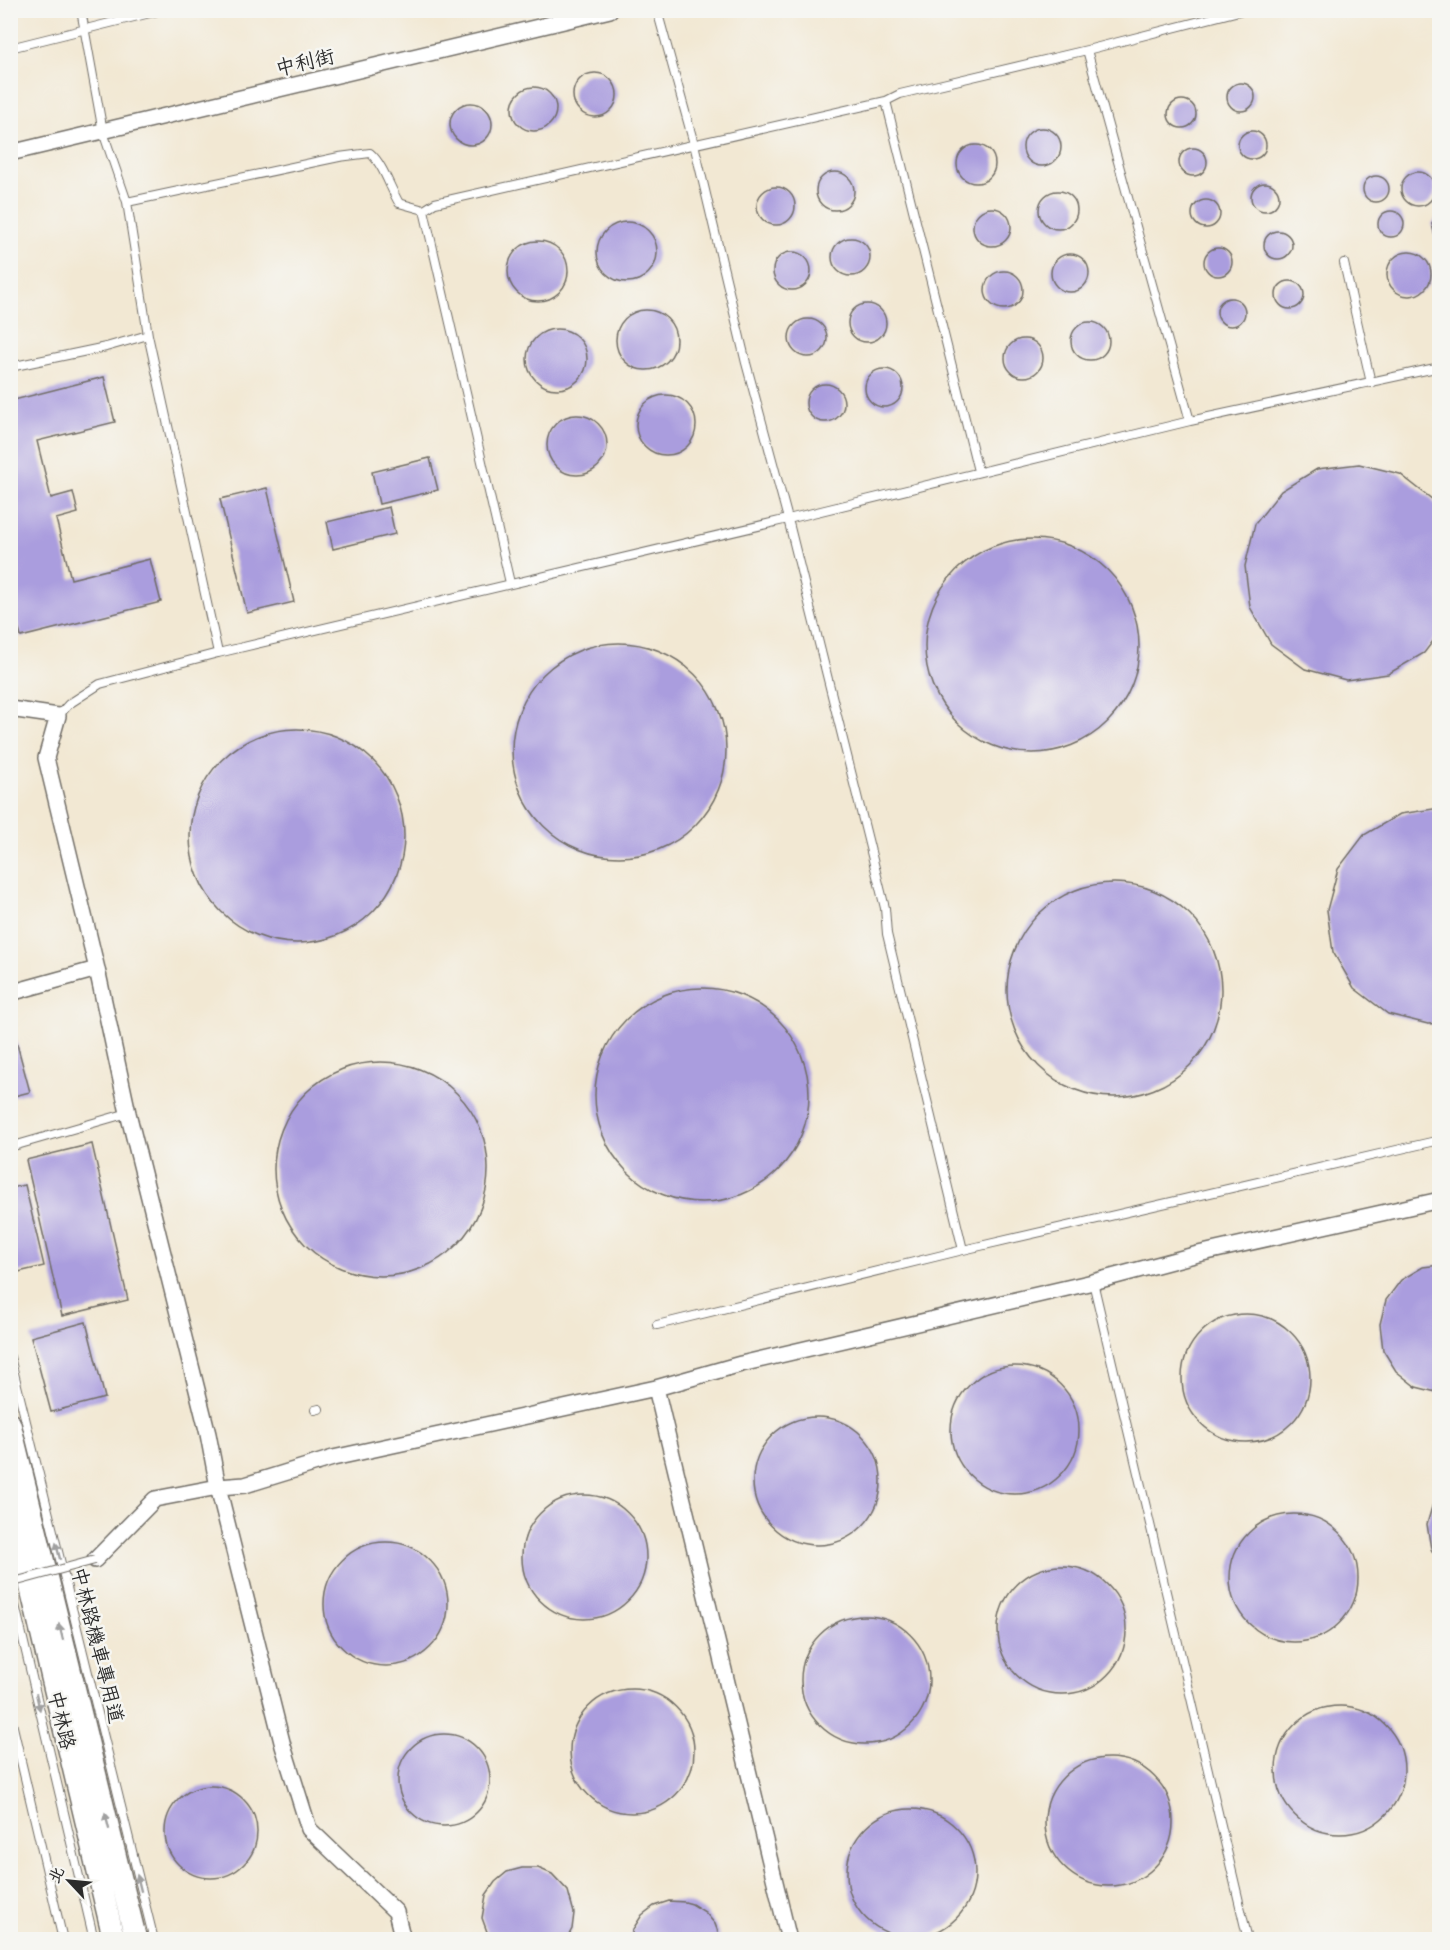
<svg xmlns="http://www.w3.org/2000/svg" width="1450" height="1950" font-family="Itim,'LXGW WenKai TC',sans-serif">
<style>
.building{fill:#aa9dde}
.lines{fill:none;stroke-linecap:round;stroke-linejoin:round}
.lane-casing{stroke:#716d66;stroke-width:10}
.street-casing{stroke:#716d66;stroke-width:18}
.secondary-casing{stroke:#716d66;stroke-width:24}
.lane{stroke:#fff;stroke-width:8}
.street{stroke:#fff;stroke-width:15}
.secondary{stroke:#fff;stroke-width:21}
.lane-bridge-casing{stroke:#716d66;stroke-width:10;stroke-linecap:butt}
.lane-bridge{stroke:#fff;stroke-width:8}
.oneway{fill:#a0a0a0}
.labels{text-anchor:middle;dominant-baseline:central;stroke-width:5;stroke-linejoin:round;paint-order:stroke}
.street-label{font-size:20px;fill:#2b2b2b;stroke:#f6f6f2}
</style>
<rect width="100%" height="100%" fill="#f6f6f2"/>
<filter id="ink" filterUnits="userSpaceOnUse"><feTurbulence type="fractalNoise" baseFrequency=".0167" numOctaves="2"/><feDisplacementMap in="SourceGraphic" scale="12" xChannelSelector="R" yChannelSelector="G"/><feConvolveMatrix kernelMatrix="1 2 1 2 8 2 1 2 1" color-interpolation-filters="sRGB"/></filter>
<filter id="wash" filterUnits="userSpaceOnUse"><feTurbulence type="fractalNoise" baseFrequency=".008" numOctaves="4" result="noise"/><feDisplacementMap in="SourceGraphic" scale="24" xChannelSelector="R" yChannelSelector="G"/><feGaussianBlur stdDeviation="1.35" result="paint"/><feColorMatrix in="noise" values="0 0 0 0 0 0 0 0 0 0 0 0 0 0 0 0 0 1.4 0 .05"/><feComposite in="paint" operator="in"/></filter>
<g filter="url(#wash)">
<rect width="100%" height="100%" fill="#f2e8d3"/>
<g id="blocks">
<path class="building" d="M573 95a22 22 0 1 1 44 0a22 22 0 1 1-44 0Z
M1227 97a14 14 0 1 1 28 0a14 14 0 1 1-28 0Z
M512 109a22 22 0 1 1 44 0a22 22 0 1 1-44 0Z
M1168 114a14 14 0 1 1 28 0a14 14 0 1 1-28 0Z
M450 124a21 21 0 1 1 42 0a21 21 0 1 1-42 0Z
M1023 147a19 19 0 1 1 38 0a19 19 0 1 1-38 0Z
M1238 145a14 14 0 1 1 28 0a14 14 0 1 1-28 0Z
M957 164a19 19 0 1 1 38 0a19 19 0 1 1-38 0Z
M1179 162a14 14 0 1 1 28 0a14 14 0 1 1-28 0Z
M1401 189a17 17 0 1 1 34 0a17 17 0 1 1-34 0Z
M816 191a19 19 0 1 1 38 0a19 19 0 1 1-38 0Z
M1363 189a13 13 0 1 1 26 0a13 13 0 1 1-26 0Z
M1251 197a14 14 0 1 1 28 0a14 14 0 1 1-28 0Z
M757 206a19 19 0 1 1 38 0a19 19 0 1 1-38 0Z
M1039 210a19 19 0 1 1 38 0a19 19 0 1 1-38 0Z
M1192 214a14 14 0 1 1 28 0a14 14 0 1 1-28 0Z
M973 227a19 19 0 1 1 38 0a19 19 0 1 1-38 0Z
M1378 224a13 13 0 1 1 26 0a13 13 0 1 1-26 0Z
M1440,214v27l-5,-5 -3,-12z
M597 252a30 30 0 1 1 60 0a30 30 0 1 1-60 0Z
M1264 245a14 14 0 1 1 28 0a14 14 0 1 1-28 0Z
M832 257a19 19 0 1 1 38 0a19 19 0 1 1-38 0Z
M508 271a30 30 0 1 1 60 0a30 30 0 1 1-60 0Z
M1204 262a14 14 0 1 1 28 0a14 14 0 1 1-28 0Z
M1387 274a22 22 0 1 1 44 0a22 22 0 1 1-44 0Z
M773 271a19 19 0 1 1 38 0a19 19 0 1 1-38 0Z
M1051 273a19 19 0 1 1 38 0a19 19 0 1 1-38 0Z
M985 290a19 19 0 1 1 38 0a19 19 0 1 1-38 0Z
M1276 295a14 14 0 1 1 28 0a14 14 0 1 1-28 0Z
M1217 312a14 14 0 1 1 28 0a14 14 0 1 1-28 0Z
M848 323a19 19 0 1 1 38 0a19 19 0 1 1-38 0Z
M616 340a30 30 0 1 1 60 0a30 30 0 1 1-60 0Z
M789 338a19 19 0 1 1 38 0a19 19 0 1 1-38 0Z
M1071 341a19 19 0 1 1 38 0a19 19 0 1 1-38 0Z
M527 359a30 30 0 1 1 60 0a30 30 0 1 1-60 0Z
M1005 358a19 19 0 1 1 38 0a19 19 0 1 1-38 0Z
M865 388a19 19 0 1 1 38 0a19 19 0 1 1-38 0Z
M104,377l11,45 -78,19 14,57 22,-6 5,21 -22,6 15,60 79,-20 11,43 -140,35 -11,-42v-194z
M806 403a19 19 0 1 1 38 0a19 19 0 1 1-38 0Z
M636 425a30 30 0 1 1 60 0a30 30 0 1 1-60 0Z
M547 445a30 30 0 1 1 60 0a30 30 0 1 1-60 0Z
M430,458l8,32 -59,14 -7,-32z
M1359,464l41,10 33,26 7,10v122l-16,21 -36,21 -42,6 -41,-11 -34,-25 -21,-37 -5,-41 10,-42 26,-33 36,-22z
M267,488l27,114 -47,11 -27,-114z
M389,507l6,27 -62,15 -6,-27z
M925 646a107 107 0 1 1 214 0a107 107 0 1 1-214 0Z
M512 750a107 107 0 1 1 214 0a107 107 0 1 1-214 0Z
M190 836a107 107 0 1 1 214 0a107 107 0 1 1-214 0Z
M1440,808v215l-12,1 -40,-10 -34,-26 -21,-36 -6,-42 11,-41 26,-34 36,-21z
M1007 990a107 107 0 1 1 214 0a107 107 0 1 1-214 0Z
M595 1095a107 107 0 1 1 214 0a107 107 0 1 1-214 0Z
M10,1018l20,74 -20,5z
M274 1169a107 107 0 1 1 214 0a107 107 0 1 1-214 0Z
M92,1144l36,156 -66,16 -36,-156z
M25,1185l19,81 -34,8v-86z
M1440,1265v128l-24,-6 -20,-16 -13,-21 -3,-26 6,-24 15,-20 22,-13z
M1182 1378a64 64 0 1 1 128 0a64 64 0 1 1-128 0Z
M86,1322l19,76 -54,14 -20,-75z
M951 1430a64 64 0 1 1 128 0a64 64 0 1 1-128 0Z
M753 1481a64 64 0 1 1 128 0a64 64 0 1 1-128 0Z
M1440,1492v73l-9,-16 -4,-25 7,-24z
M522 1557a62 62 0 1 1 124 0a62 62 0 1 1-124 0Z
M1230 1578a64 64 0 1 1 128 0a64 64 0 1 1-128 0Z
M324 1604a62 62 0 1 1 124 0a62 62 0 1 1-124 0Z
M998 1630a64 64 0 1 1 128 0a64 64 0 1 1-128 0Z
M801 1680a64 64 0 1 1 128 0a64 64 0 1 1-128 0Z
M570 1751a62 62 0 1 1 124 0a62 62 0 1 1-124 0Z
M1276 1770a64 64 0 1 1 128 0a64 64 0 1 1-128 0Z
M398 1780a46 46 0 1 1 92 0a46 46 0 1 1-92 0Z
M1045 1822a64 64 0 1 1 128 0a64 64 0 1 1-128 0Z
M165 1832a46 46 0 1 1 92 0a46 46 0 1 1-92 0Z
M847 1873a64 64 0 1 1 128 0a64 64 0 1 1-128 0Z
M522,1868h16l14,6 16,17 6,22 -2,16 -6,11h-76l-8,-22 4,-23 9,-13 12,-10z
M669,1901l16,1 7,2 13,8 10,12 6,16h-91l3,-11 9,-14 12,-9z"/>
</g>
</g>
<g filter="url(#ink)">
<use href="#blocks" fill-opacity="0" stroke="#716d66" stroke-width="1.5"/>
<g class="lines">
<g class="lane-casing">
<path id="lane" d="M81,10l22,122 24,70 21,133 70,318
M657,10l37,134 52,219 42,156 97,389 2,26 76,316
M10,48l152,-38
M1087,50l103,371
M886,101l92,370
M127,202l212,-45 31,-4c13,11 20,35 29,50l25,7 11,-7 451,-102 14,-7 187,-44 156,-40
M424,210l86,373
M1344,263l27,120
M10,367l96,-20 42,-12
M58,716l11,-12 31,-20 118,-31 570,-134 402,-98 250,-54
M10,1147l118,-34
M1093,1282l155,658
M657,1325l306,-75 477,-110
M10,1357l144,583
M315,1410l4,-1
M10,1584l84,356
M10,1714l53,226"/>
</g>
<g class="street-casing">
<path id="street" d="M10,153l600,-143
M10,709l48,7 -12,42 51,211 31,144 80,321 10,53 65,259 26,83 87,83 7,28
M10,993l87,-24
M656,1388l133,552
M95,1560l60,-61 63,-12 27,-2 88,-27 323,-70 85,-24 352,-82 105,-28 242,-54"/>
</g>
<g class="secondary-casing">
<path id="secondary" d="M10,1424l126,516
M10,1500l104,440"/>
</g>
<use href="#lane" class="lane"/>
<use href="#street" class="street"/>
<use href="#secondary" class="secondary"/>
<g class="lane-bridge-casing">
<path id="lane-bridge" d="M10,1583l85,-23"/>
</g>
<use href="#lane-bridge" class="lane-bridge"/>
</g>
<defs><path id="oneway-solid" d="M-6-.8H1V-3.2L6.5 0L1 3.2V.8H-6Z" transform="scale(1.5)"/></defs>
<g class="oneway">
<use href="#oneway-solid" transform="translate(58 1551) rotate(-104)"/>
<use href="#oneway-solid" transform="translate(61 1632) rotate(-104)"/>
<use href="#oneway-solid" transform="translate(38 1702) rotate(77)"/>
<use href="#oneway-solid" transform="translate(107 1821) rotate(-104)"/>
<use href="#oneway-solid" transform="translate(139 1883) rotate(-104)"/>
</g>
</g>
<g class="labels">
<g class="street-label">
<text transform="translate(305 62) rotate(-13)">中利街</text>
<text transform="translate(98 1645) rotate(76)">中林路機車專用道</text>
<text transform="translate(62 1720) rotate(77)">中林路</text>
</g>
</g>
<rect width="1450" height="1950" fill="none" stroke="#f6f6f2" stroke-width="36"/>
<g transform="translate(69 1881) rotate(296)" stroke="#f6f6f2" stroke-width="4.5" paint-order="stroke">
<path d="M0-4.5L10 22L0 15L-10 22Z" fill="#2b2b2b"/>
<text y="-9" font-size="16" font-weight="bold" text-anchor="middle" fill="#2b2b2b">北</text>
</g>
</svg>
